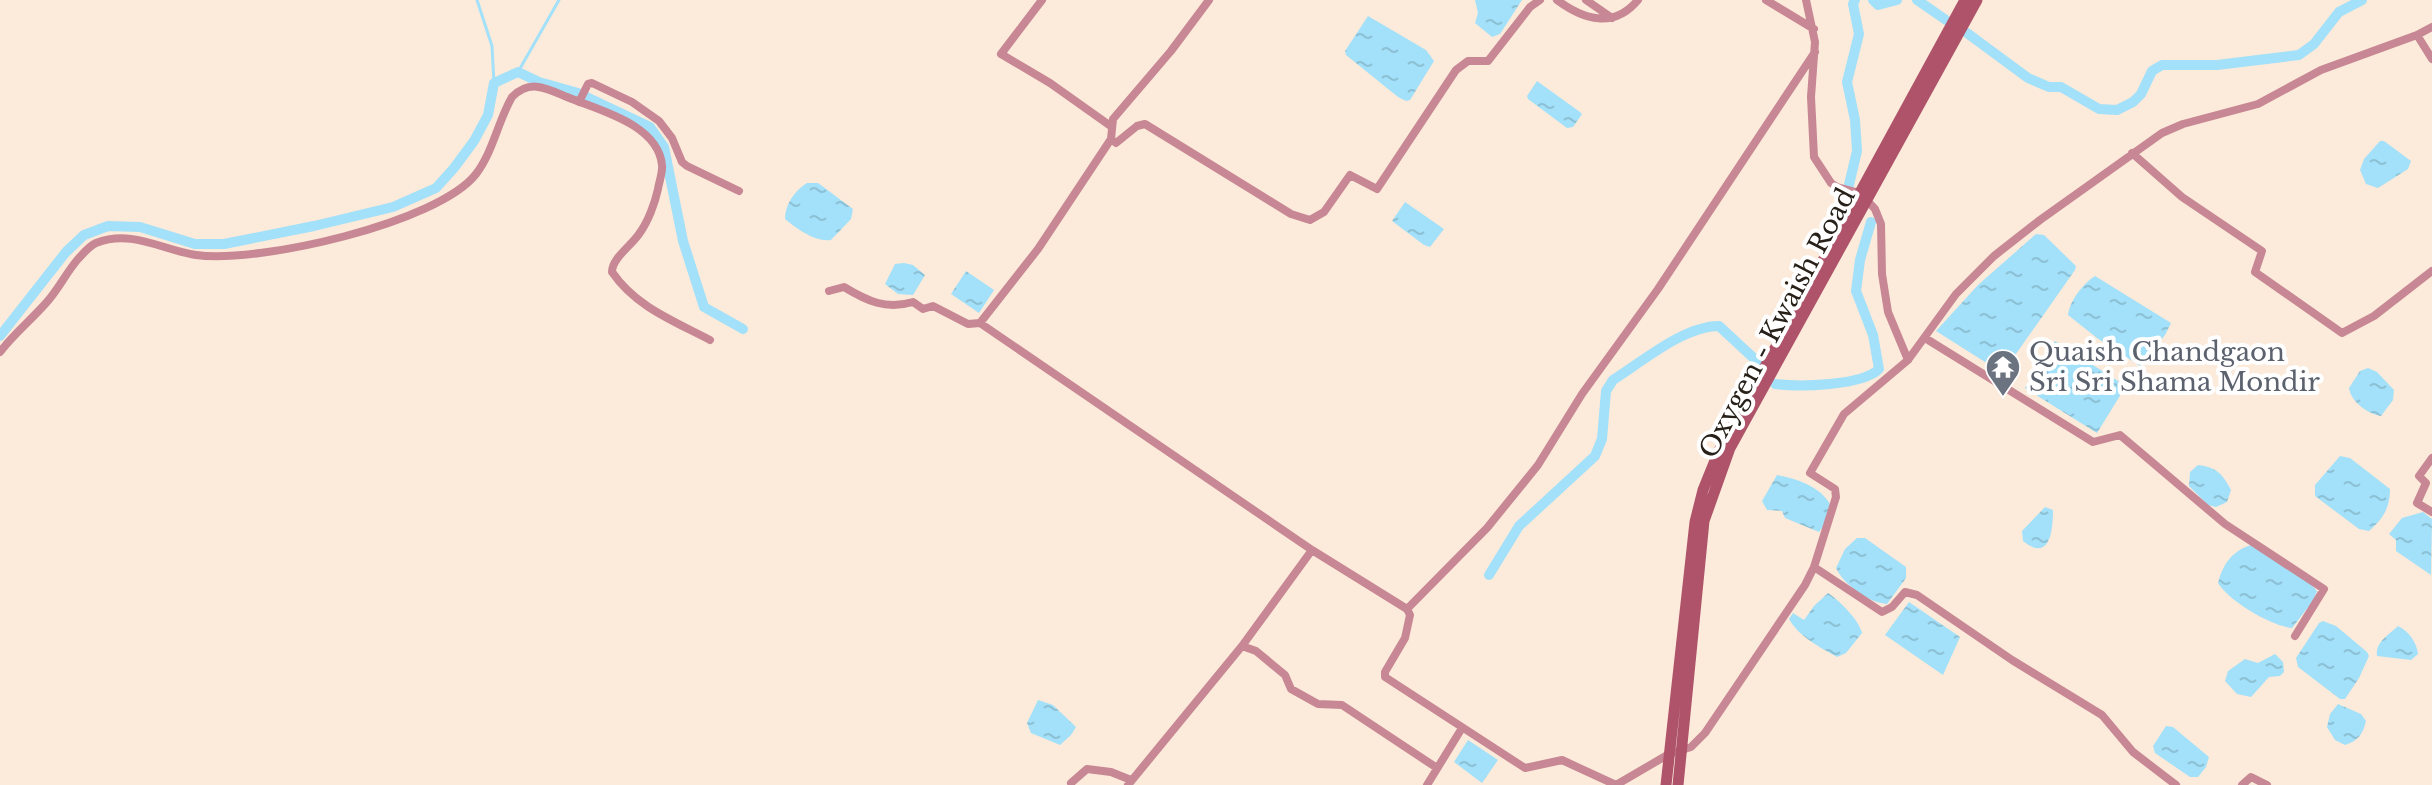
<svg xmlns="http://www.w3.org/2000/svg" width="2432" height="785" font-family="'Libre Baskerville',serif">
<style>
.water{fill:url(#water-ripples)}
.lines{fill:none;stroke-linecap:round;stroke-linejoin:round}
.stream{stroke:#a3e0f9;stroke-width:3}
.canal{stroke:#a3e0f9;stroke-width:10}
.minor{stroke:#c88794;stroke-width:8}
.secondary{stroke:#ae536a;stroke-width:11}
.labels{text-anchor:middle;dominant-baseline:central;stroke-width:8;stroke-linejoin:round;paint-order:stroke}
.street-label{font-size:26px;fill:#27211a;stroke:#fff}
.worship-label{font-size:26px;fill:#5b616d;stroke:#fff;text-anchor:start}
</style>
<defs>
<pattern id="water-ripples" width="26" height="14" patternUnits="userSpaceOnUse" patternTransform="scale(2)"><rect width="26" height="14" fill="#a3e0f9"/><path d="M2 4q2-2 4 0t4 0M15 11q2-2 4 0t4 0" fill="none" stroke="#8cc0d5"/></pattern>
</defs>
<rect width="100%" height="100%" fill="#fcebda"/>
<path class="water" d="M1475,0h47l-22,34 -8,3 -17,-14 3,-10z
M1368,16l58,34 8,11 -24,39 -4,1 -8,-4 -52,-42 -1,-4z
M1537,81l43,31 2,2 -9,13 -6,1 -39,-29 -1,-3z
M2380,141h4l27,20 -3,8 -30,19 -12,-4 -6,-14 4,-11z
M807,183h11l35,26 -2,10 -20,21c-16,2 -34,-11 -46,-21 0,-14 9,-28 22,-36z
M1405,202l39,27 -14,18 -6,-2 -32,-24z
M2036,234l8,1 32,31 -1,4 -64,91 -9,5 -17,-4 -49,-31 42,-46z
M904,263l9,2 12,10 -12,20 -15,-1 -13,-10 10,-20z
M966,271l28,19 -15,23 -28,-19z
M2095,276l76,47 -6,12 -25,31 -43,-28 -29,-23c2,-15 15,-31 27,-39z
M2055,341l71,45 -29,47 -72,-45z
M2368,368l9,4 17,18 -1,10 -12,16c-13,-2 -30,-14 -32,-28l11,-17z
M2340,456l10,2 40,31c0,19 -7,30 -21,42l-10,-2 -44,-33v-11z
M2198,465c18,2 25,9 33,25l-4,12 -11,5 -8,-2 -19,-19 1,-14z
M1777,475c19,3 44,12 53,29l-5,20 -6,8 -34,-14 -3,-7 -15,-1 -5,-9z
M2045,507l8,3c0,20 -3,53 -30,31l-1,-10z
M2423,512l9,7 -1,56 -35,-24v-11l-7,-6 13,-16z
M1857,538h8l41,29v11l-19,26c-18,-1 -43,-19 -51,-36l9,-19z
M2251,545l57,36 9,10 -4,10 -21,27c-21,-2 -63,-27 -74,-45 5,-19 14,-32 33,-38z
M1828,593c12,8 31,27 34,40l-16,20 -9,4c-17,-10 -38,-20 -48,-38l4,-6 11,7 10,-14z
M1909,602l51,35 -17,38 -58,-40z
M2323,621l13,5 31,26 2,4 -10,22 -14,21h-5l-42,-32 -2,-9 23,-35z
M2398,626c11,5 19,17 20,28l-7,6 -34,-4c-2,-14 12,-21 21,-30z
M2275,654l8,8 1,10 -4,4 -11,1 -18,20 -14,-3 -12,-13 3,-10 17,-12 13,4z
M1038,700l15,5 23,22 -5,8 -11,10 -29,-12 -4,-10z
M2338,704l23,10 5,7c-3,13 -8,20 -21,24l-10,-5 -8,-13 3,-13z
M2166,726l7,1 36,30 -3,10 -8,10h-8l-35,-24 -2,-7z
M1468,740l30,20 -16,23 -28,-21z"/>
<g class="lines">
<path class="stream" d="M477,0l15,46 2,37
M518,72l41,-72"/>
<path class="canal" d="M1873,0l5,5 19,-5
M1917,0l29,20
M1967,33l61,45 21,9h12l38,22 18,1 16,-8 8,-8 11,-23 10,-6h55l82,-10 15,-11 25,-32 23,-12
M1848,206l-1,-13 10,-42 -2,-31 -8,-38 12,-48 -6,-30 2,-4
M0,336l66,-84 18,-17 24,-9 32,1 55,17h29l90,-18 79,-19 43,-19 18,-20 20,-27 14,-26 6,-32 24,-11 21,10 39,11 72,34 14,20 19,94 21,66 39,22
M1775,384c24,3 87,2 104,-15l-6,-34 -17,-44 4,-31 11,-38
M1489,575l30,-49 76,-70 7,-17 4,-48 7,-11c30,-19 71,-54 106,-54l41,38"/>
<path class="minor" d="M1042,0l-41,54 49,29 62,44
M1557,0c27,20 57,29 81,0
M1586,0l26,18
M1766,0l48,29
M1806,0l9,42 -4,55 3,60 17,26 6,4 23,6 15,16 6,15 1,50 6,38 20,48
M2417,35l15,24
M579,102l9,-18 4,-1 40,19 27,19 13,17 10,24 5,4 52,25
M1111,139l5,4 21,-17 8,-2 146,90 19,6 14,-8 26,-37 27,14 79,-119 12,-9h20l42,-54 10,-7
M2132,153l50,44 80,54 -7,21 87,61 32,-17 58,-45
M829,291l15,-4c23,14 42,23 69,15l10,7 10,-3 35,18 12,-1 58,-74 73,-110 2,-20 58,-68 38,-51
M980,323l332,227 95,59 80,-81 51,-63 44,-71 76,-105 157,-237
M1925,338l168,104 27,-7 105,89 99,65 -29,47
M0,352c14,-18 31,-32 46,-49 12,-13 20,-30 32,-44 5,-5 11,-13 18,-16 36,-14 66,7 100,12 61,9 242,-32 280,-81 17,-22 22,-53 36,-77 18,-18 34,-9 55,0 31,13 91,27 95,68 1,7 -3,17 -4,24 -3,14 -10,33 -19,45 -8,12 -27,24 -27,38 24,35 62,49 98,68
M2432,458l-13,18 7,7 -9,20 15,9
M1814,567l68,45 10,-5 13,-15 12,3 95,65 90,55 31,37 43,33
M1407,609l3,6 -5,23 -20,34v5l140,91 37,-8 54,25 53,-31 22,-7 14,-14 100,-148 9,-18 22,-70 -1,-8 -25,-16 34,-59 64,-54 48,-66 38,-38 46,-36 122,-87 21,-9 75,-20 63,-34 96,-35 15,-8
M1242,646l14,5 29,24 6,14 27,15 24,1 95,63
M1071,783l16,-14 24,3 20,8
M1128,785l114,-139 70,-96
M1427,785l35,-57
M2242,785l9,-8 16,8"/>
<path class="secondary" d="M1666,785l29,-263 8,-32 15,-37 247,-453
M1678,785l26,-264 26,-73 247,-448"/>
</g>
<defs>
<g id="temple-pin" transform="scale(1.8)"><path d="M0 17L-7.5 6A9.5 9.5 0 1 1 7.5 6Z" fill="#6b7280" stroke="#fff"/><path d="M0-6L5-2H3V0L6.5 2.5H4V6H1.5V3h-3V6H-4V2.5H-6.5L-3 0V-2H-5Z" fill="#fff"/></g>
</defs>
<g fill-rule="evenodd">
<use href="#temple-pin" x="2003" y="367"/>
</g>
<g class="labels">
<g class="street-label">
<text transform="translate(1777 323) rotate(-62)">Oxygen - Kwaish Road</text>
</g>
<g class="worship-label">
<text x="2029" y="352">Quaish Chandgaon<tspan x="2029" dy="30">Sri Sri Shama Mondir</tspan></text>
</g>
</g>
</svg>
